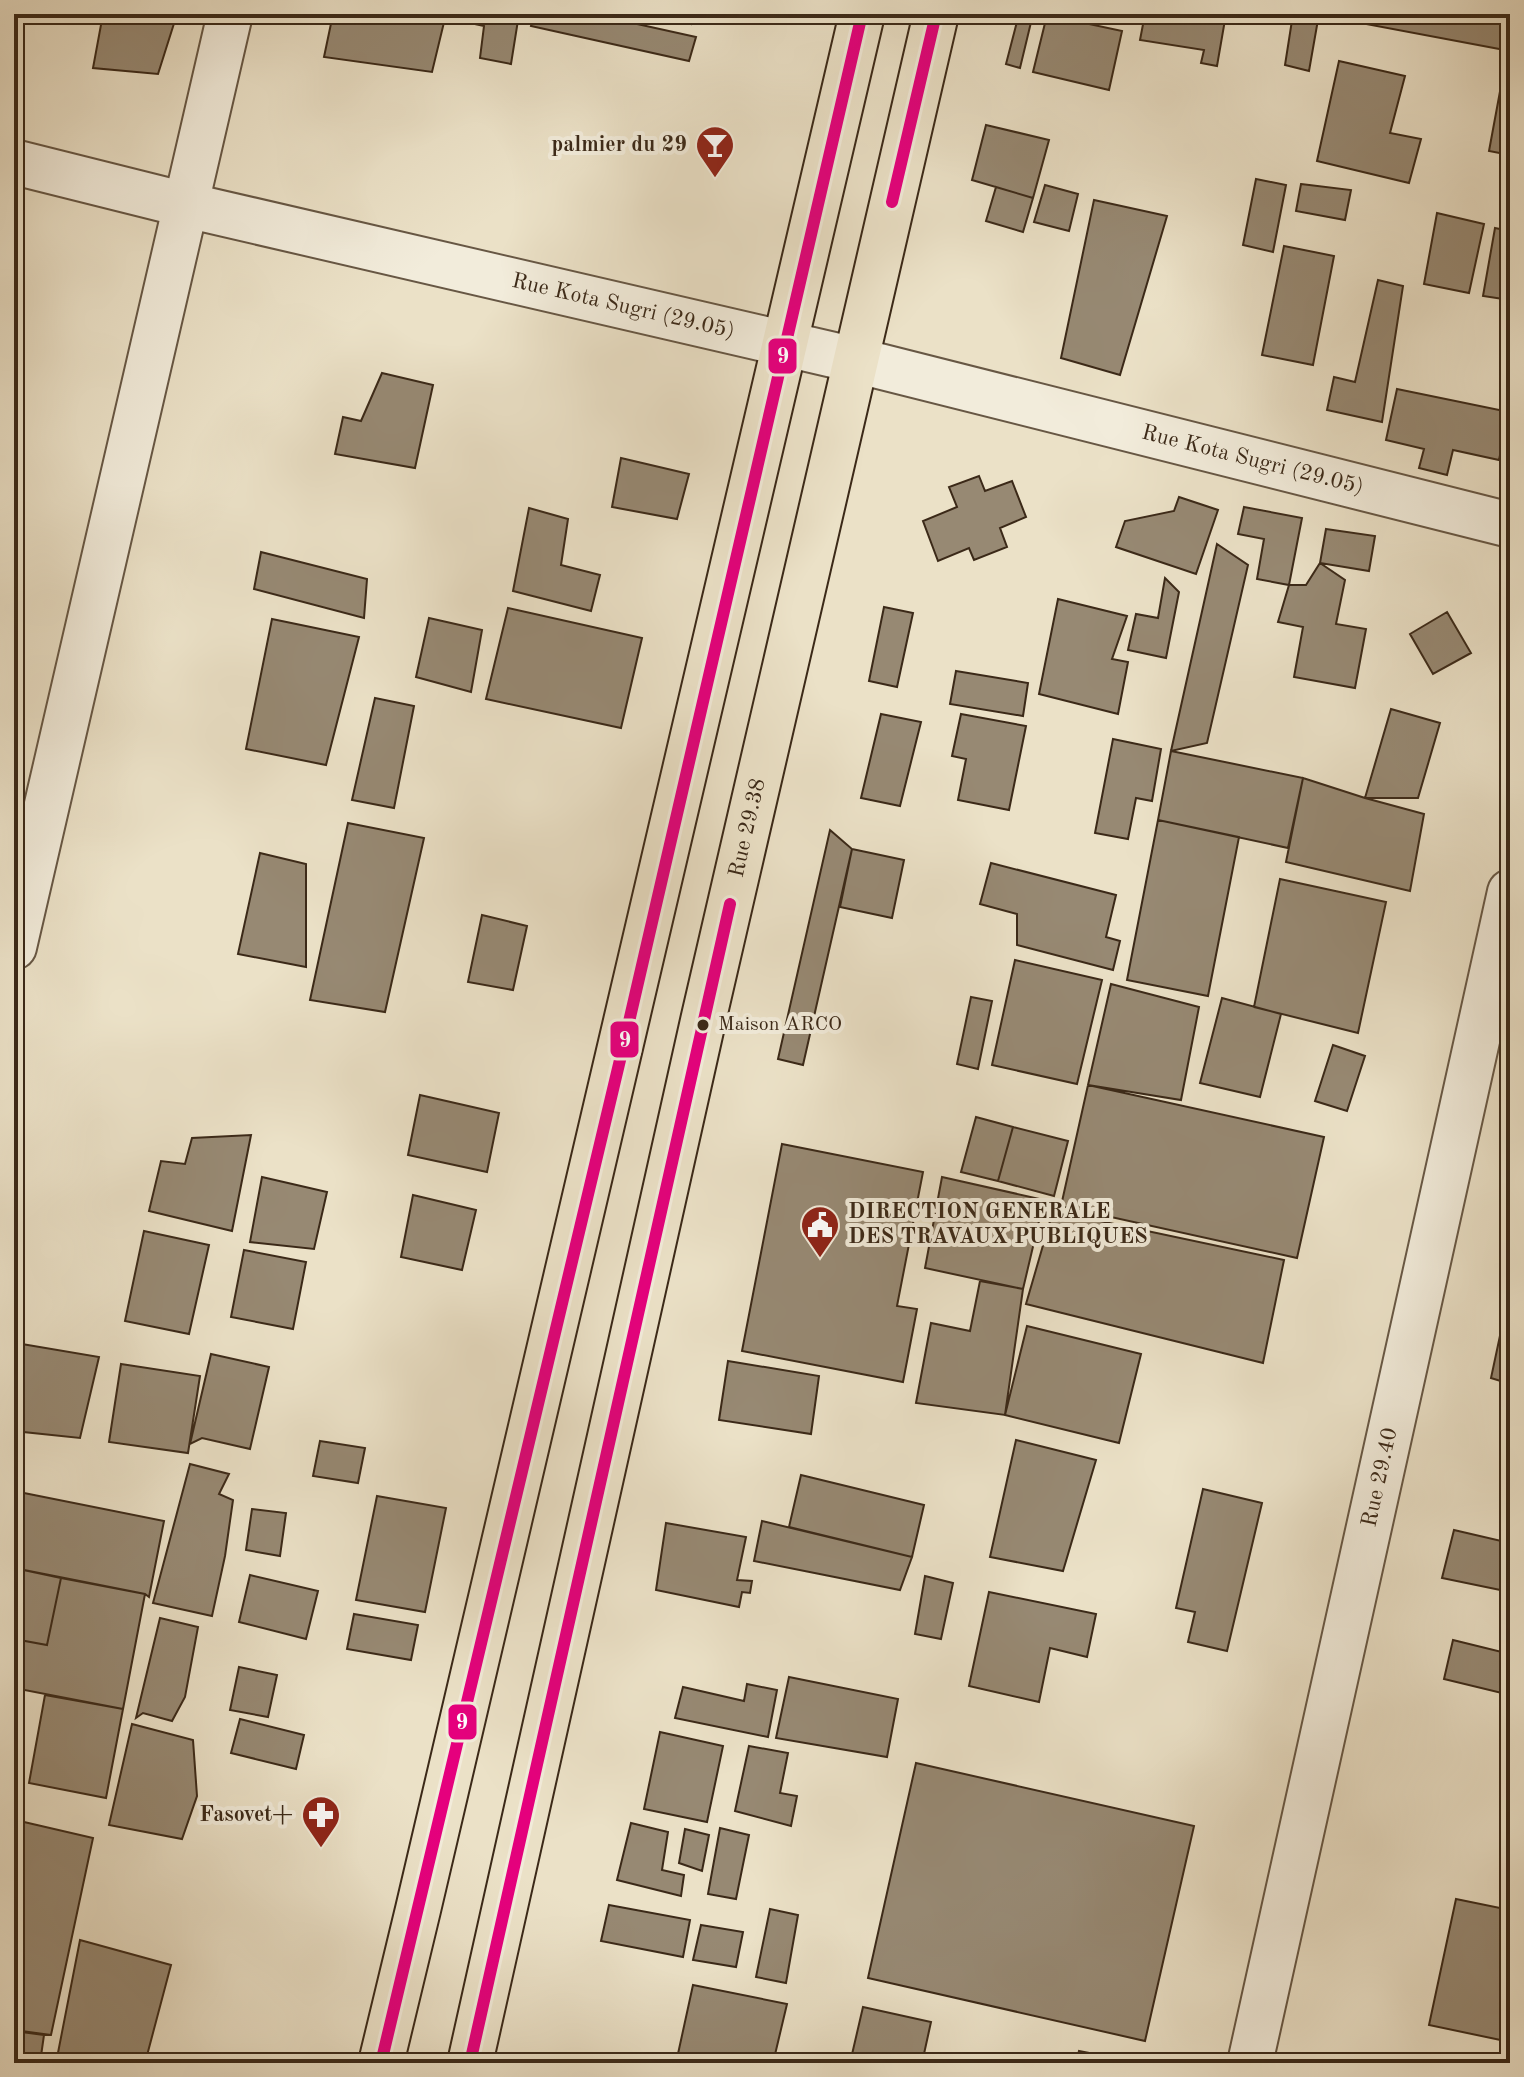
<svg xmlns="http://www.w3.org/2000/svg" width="1524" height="2077" font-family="'Old Standard TT',serif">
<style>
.building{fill:#978973;stroke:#3b2918;stroke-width:2}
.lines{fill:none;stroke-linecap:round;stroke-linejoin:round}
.minor-casing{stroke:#675744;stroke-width:48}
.major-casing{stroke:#3b2918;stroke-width:48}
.minor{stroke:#f2ecdb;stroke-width:44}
.major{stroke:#ebe1c7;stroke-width:44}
.bus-1-casing{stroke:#f2ecdb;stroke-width:18}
.bus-1{stroke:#e5007d;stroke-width:12}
.bus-dot{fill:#3b2918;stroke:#f2ecdb;stroke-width:3}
.labels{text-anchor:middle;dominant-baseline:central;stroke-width:8;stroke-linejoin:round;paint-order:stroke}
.bus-label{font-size:20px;fill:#3b2918;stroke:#f2ecdb;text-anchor:start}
.poi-label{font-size:22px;font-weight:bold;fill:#3b2918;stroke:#f2ecdb;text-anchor:end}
.street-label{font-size:22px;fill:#3b2918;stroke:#f2ecdb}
.line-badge{stroke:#f2ecdb;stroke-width:3}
.badge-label{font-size:22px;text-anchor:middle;font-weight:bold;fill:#fff}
</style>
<rect width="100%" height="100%" fill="#ebe1c7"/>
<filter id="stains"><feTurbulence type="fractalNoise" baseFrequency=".0025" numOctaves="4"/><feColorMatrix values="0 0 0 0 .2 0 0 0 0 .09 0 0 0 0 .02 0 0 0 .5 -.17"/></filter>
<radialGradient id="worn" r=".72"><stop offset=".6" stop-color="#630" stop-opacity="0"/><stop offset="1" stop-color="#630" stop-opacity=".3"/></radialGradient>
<path class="building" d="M103,14h74l-19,60 -65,-6z
M333,14h113l-14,58 -108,-15z
M463,14h56l-8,50 -31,-6 4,-32 -23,-5z
M534,14h58l104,23 -7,24 -158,-35z
M636,14h57l-2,10z
M1019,14h14l-13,54 -14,-4z
M1145,14h81l-9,52 -16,-3 3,-13 -64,-10z
M1293,14h26l-10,57 -24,-6z
M1334,14h176v37l-176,-33z
M1047,15l75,16 -13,59 -76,-18z
M1339,61l66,15 -15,57 31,6 -12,44 -92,-22z
M1501,86l9,2v67l-21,-4z
M986,125l63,15 -16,58 -61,-18z
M1256,179l30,6 -13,67 -30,-7z
M1301,184l50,6 -6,30 -49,-9z
M1045,185l33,9 -9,37 -35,-9z
M996,187l37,11 -10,34 -37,-11z
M1094,200l73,16 -47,159 -59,-17z
M1437,213l47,11 -15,69 -45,-9z
M1495,228l15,3v69l-27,-4z
M1284,246l50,10 -21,109 -51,-10z
M1378,280l25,6 -21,136 -55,-12 7,-33 21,5z
M382,373l51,12 -18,83 -80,-14 8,-37 18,4z
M1397,389l112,23 -10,48 -46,-10 -6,25 -28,-7 5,-19 -38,-9z
M621,458l68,16 -12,45 -65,-12z
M979,476l6,15 27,-10 14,36 -26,11 7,19 -33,13 -5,-12 -31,13 -15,-40 34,-14 -8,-20z
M1179,497l39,13 -22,64 -80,-27 9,-26 49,-10z
M1244,507l58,11 -13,67 -32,-6 7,-40 -26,-5z
M529,508l39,11 -7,46 39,10 -9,36 -78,-20z
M1326,529l49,7 -6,35 -49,-8z
M1217,544l31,21 -41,178 -36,8z
M261,552l106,27 -3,39 -110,-29z
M1320,563l25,17 -9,44 30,5 -11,59 -61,-11 9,-50 -25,-5 11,-37h17z
M1165,578l14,14 -13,66 -38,-8 8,-36 22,4z
M1058,599l69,17 -15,43 16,3 -10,52 -79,-20z
M884,607l29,6 -16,74 -28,-6z
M508,608l134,30 -21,90 -135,-29z
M1447,612l24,41 -38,21 -23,-40z
M429,618l53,12 -11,62 -55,-15z
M272,619l87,18 -33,128 -80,-16z
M956,671l72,12 -5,33 -73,-12z
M375,698l39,8 -20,102 -42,-8z
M1391,709l49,14 -22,75h-53z
M881,714l40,8 -21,84 -39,-8z
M961,714l65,12 -17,84 -51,-10 8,-41 -14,-3z
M1113,739l48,10 -9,52 -16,-3 -8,41 -33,-6z
M1171,751l132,27 -15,70 -130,-28z
M1303,778l62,20 59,16 -14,77 -124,-29z
M1158,820l81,17 -31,159 -81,-16z
M348,823l76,15 -39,174 -75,-12z
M830,830l22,19 -49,216 -25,-6z
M852,849l52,11 -12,58 -52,-11z
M260,853l46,11v103l-68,-13z
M991,863l125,32 -10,42 14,4 -7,29 -96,-25v-31l-37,-10z
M1280,879l106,23 -28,131 -104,-26z
M482,915l45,11 -14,64 -45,-8z
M1015,960l87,20 -25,104 -85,-19z
M1111,984l88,23 -18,93 -93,-15z
M971,997l21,4 -14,68 -21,-5z
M1222,998l59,16 -21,83 -60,-14z
M1333,1045l32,11 -18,55 -32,-10z
M1088,1085l236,52 -27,121 -236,-52z
M420,1095l79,18 -12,59 -79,-17z
M976,1117l37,10 -15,54 -37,-9z
M1013,1127l55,14 -14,55 -56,-15z
M251,1135l-19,96 -83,-20 12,-50 24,3 7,-26z
M782,1144l141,28 -26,134 20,3 -14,73 -161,-31z
M262,1177l65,15 -13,57 -64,-7z
M942,1177l102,23 -21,89 -98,-21z
M413,1195l63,15 -14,60 -61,-13z
M1053,1211l231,49 -21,103 -237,-59z
M144,1231l65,14 -20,89 -64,-13z
M244,1250l62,12 -13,67 -62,-12z
M980,1281l43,8 -18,126 -89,-12 15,-80 39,8z
M1508,1298h2v86l-19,-6z
M1027,1326l114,28 -22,89 -114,-28z
M16,1343l83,14 -19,81 -66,-7v-76z
M211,1354l58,13 -19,82 -48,-11 -12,6z
M728,1361l91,15 -8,58 -92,-14z
M121,1364l79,12 -12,77 -79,-11z
M1016,1440l80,20 -33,111 -73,-14z
M320,1441l45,7 -7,35 -45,-7z
M190,1464l39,10 -10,20 14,6 -8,56 -13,60 -59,-13z
M801,1475l123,30 -12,52 -123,-30z
M1203,1489l59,14 -35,148 -39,-9 7,-30 -19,-4z
M14,1491l150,30 -15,76 -4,-3 -131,-26z
M377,1496l69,12 -21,104 -69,-12z
M252,1509l34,4 -6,43 -34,-6z
M762,1521l150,36 -12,33 -146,-29z
M666,1523l80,14 -9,43 15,1 -2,12 -8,-1 -3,15 -83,-17z
M1454,1530l56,13v49l-68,-14z
M14,1568l47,10 -14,67 -33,-6z
M250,1575l68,16 -12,48 -67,-17z
M925,1576l28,7 -12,56 -26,-5z
M61,1578l84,16 -22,115 -109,-21v-49l33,6z
M989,1592l107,22 -9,43 -37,-9 -11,54 -70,-16z
M354,1614l64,11 -7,35 -64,-11z
M160,1618l38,9 -13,70 -13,24 -29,-8 -7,5z
M1453,1640l57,14v41l-66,-16z
M239,1667l38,8 -9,42 -38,-7z
M789,1677l109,22 -11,58 -111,-19z
M747,1684l30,6 -9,47 -93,-19 8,-31 61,14z
M45,1695l78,14 -17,89 -77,-15z
M240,1719l64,16 -8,34 -65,-16z
M132,1724l61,16 4,56 -15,43 -73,-14z
M660,1732l63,14 -16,76 -63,-13z
M749,1746l39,7 -8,40 17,3 -6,30 -56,-15z
M916,1763l278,63 -49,215 -277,-63z
M24,1822l69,16 -42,197 -37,-5v-161z
M631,1823l37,9 -6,38 22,5 -3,21 -64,-16z
M720,1828l29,7 -13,64 -28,-5z
M685,1829l24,6 -7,36 -23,-8z
M1456,1899l54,11v132l-81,-17z
M609,1905l81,15 -7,37 -82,-16z
M770,1909l28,6 -12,68 -30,-6z
M701,1925l42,7 -7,35 -43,-7z
M80,1940l91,25 -26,98h-89z
M693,1985l94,19 -14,59h-97z
M863,2007l68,15 -9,41h-72z
M14,2031l30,4 -4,28h-26z
M1079,2051l57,11 -60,1z"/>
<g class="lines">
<g class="minor-casing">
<g id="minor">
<path id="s1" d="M14,162l172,43 669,155 655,165"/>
<path d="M14,947l216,-933"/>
<path id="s2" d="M1250,2063l260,-1171"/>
</g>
</g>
<g class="major-casing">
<g id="major">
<path d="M381,2063c165,-682 326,-1365 481,-2049"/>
<path id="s3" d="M470,2063l233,-1042 233,-1007"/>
</g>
</g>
<use href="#minor" class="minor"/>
<use href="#major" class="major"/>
<g class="bus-1-casing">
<path id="bus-1" d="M892,202l44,-188
M381,2063l244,-1024 237,-1025
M470,2063l260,-1159"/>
</g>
<use href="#bus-1" class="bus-1"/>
</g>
<defs>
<g id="bar-pin" transform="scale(2)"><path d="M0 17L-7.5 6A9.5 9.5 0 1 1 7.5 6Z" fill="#8f2418" stroke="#f2ecdb"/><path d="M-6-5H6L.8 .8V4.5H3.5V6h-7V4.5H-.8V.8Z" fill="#fff"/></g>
<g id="civic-pin" transform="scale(2)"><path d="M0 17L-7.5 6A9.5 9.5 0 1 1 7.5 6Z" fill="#8f2418" stroke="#f2ecdb"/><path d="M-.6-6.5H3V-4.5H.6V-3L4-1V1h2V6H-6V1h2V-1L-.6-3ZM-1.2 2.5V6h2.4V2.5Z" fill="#fff"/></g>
<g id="pharmacy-pin" transform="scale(2)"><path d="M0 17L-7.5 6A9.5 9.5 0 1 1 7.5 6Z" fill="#8f2418" stroke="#f2ecdb"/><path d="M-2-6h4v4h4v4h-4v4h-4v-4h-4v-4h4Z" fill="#fff"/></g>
</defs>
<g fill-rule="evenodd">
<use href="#bar-pin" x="715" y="145"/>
<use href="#civic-pin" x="820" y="1225"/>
<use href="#pharmacy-pin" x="321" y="1815"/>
</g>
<circle class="bus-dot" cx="703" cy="1025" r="7"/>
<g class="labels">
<g class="bus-label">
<text x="718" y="1025">Maison ARCO</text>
</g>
<g class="poi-label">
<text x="687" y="145">palmier du 29</text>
<text x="848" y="1212" text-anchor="start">DIRECTION GENERALE<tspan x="848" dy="25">DES TRAVAUX PUBLIQUES</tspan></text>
<text x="293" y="1815">Fasovet+</text>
</g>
<g class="street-label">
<text stroke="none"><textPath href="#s1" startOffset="626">Rue Kota Sugri (29.05)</textPath></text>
<text stroke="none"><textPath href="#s1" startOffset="1274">Rue Kota Sugri (29.05)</textPath></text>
<text stroke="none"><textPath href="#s3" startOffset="1266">Rue 29.38</textPath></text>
<text stroke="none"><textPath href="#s2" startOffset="600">Rue 29.40</textPath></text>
</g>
</g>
<g class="line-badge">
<rect x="767" y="337" width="31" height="38" rx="8" fill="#e5007d"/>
<rect x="609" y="1020" width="31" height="39" rx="8" fill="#e5007d"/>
<rect x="447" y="1703" width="31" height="38" rx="8" fill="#e5007d"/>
</g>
<g class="badge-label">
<text x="783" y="363">9</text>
<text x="625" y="1047">9</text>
<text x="462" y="1729">9</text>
</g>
<rect width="1524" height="2077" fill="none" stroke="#ebe1c7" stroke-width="48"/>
<rect x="16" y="16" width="1492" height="2045" fill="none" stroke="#3b2918" stroke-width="4"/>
<rect x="24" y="24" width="1476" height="2029" fill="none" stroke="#3b2918" stroke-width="2"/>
<rect width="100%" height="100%" filter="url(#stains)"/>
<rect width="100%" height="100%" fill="url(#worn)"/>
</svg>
